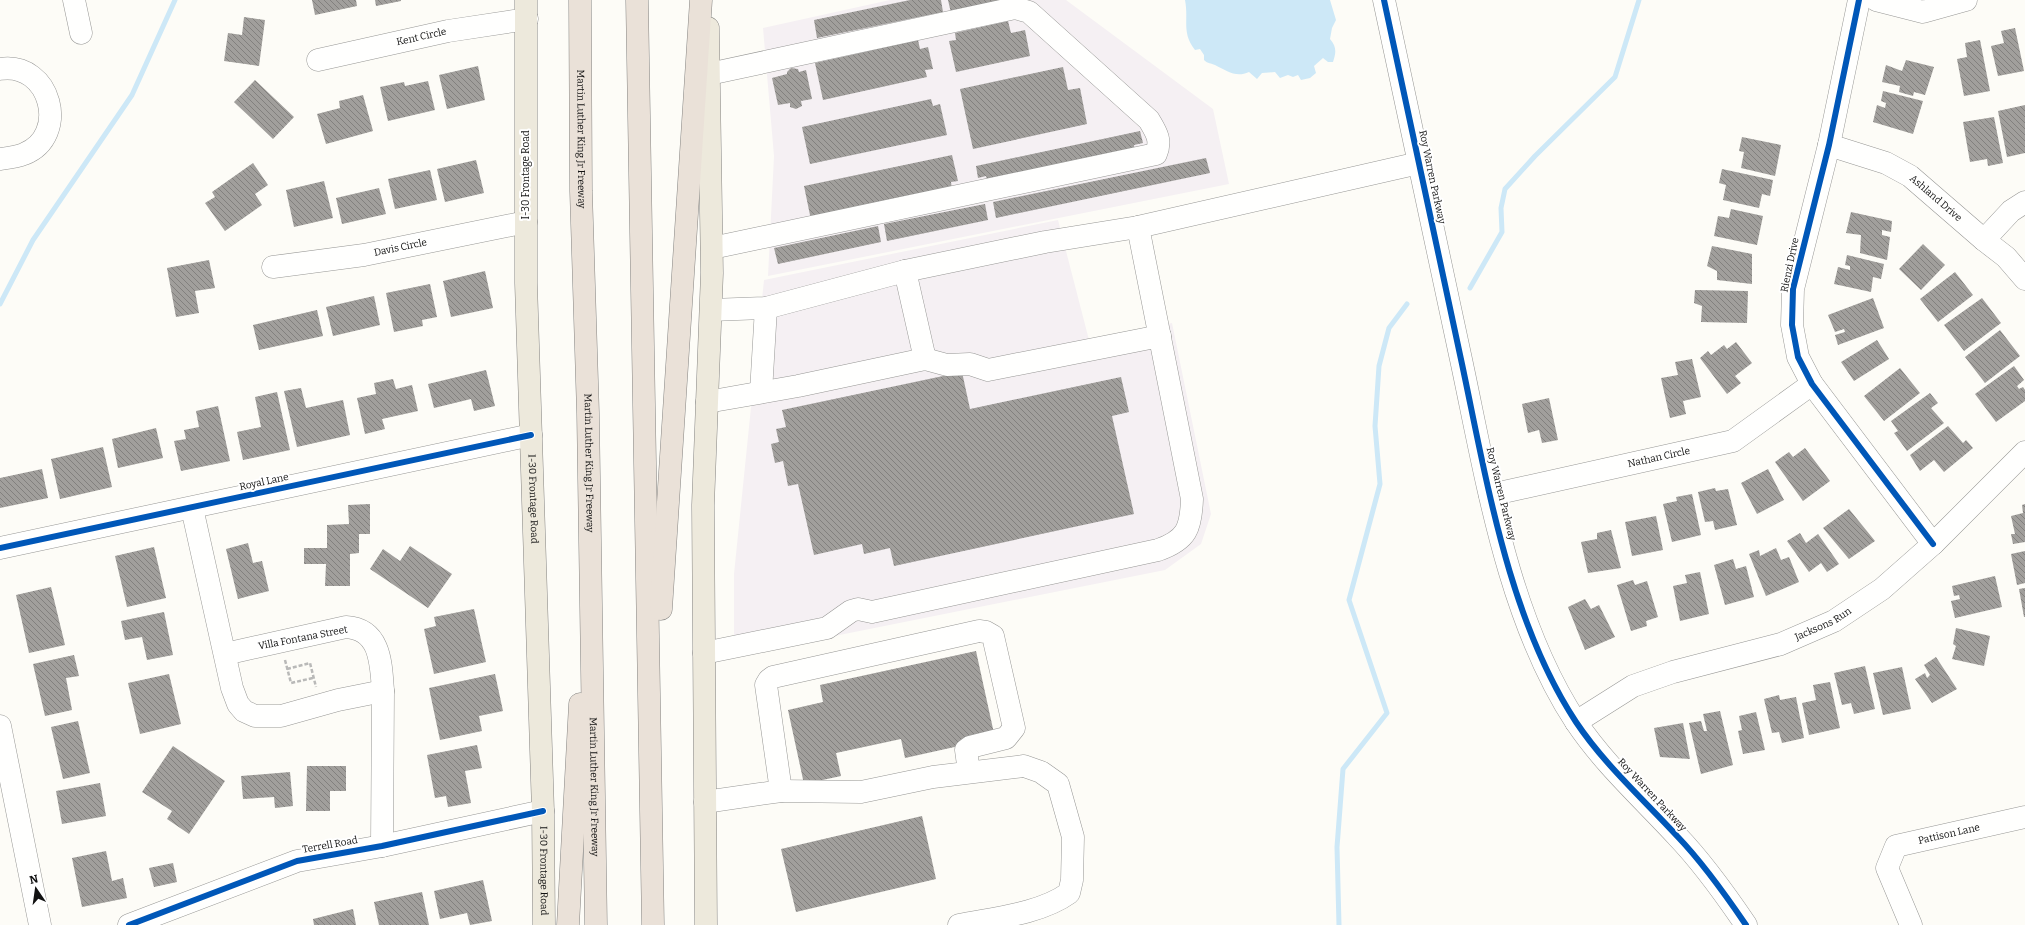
<svg xmlns="http://www.w3.org/2000/svg" width="2025" height="925" font-family="Bitter,serif">
<style>
.industrial{fill:#f5f0f3}
.water{fill:#cde8f7}
.lines{fill:none;stroke-linecap:round;stroke-linejoin:round}
.stream{stroke:#cde8f7;stroke-width:5}
.building{fill:url(#building-back-hatch)}
.minor-casing{stroke:#979795;stroke-width:23}
.major-casing{stroke:#858482;stroke-width:23}
.highway-casing{stroke:#858482;stroke-width:23}
.path{stroke:#b9b9b8;stroke-width:2.5;stroke-dasharray:4 2;stroke-linecap:butt}
.minor{stroke:#fffffe;stroke-width:22}
.major{stroke:#ede9dc;stroke-width:22}
.highway{stroke:#eae1d8;stroke-width:22}
.cycleway-casing{stroke:#fff;stroke-width:8}
.cycleway{stroke:#0057b8;stroke-width:6}
.labels{text-anchor:middle;dominant-baseline:central;stroke-width:4;stroke-linejoin:round;paint-order:stroke}
.street-label{font-size:10px;fill:#111;stroke:#fff}
</style>
<defs>
<pattern id="building-back-hatch" width="6" height="6" patternUnits="userSpaceOnUse"><rect width="6" height="6" fill="#a19f9c"/><path d="M-1 5l2 2M0 0l6 6M5-1l2 2" fill="none" stroke="#82807e"/></pattern>
</defs>
<rect width="100%" height="100%" fill="#fdfcf7"/>
<path class="industrial" d="M890,0h176l147,109 16,75 -461,92 6,-120 -11,-128z
M1058,220l31,120 83,-17 39,191 -10,30 -36,26 -431,86v-82l30,-294z"/>
<path class="water" d="M1185,0h145l6,20 -4,8 -2,11c7,8 6,14 3,23h-5l-5,-4 -9,8 2,7 -6,5 -9,2 -3,-5 -5,2 -5,-2 -8,3 -5,-6 -13,1 -5,6 -8,-7c-13,6 -22,-1 -34,-7 -4,-2 -7,-1 -11,-5v-5l-4,-6 -5,1c-14,-18 -6,-30 -10,-50z"/>
<g class="lines">
<path class="stream" d="M1470,288l32,-56 -1,-24 4,-19 30,-33 80,-79 24,-77
M0,304l33,-64 99,-145 43,-95
M1339,925l-2,-78 6,-78 44,-56 -38,-113 31,-116 -5,-58 4,-60 10,-38 18,-24"/>
</g>
<path class="building" d="M312,0h44l1,6 -42,9z
M375,0h26v1l-25,5z
M910,0h31l2,12 -126,26 -3,-18z
M948,0h57l-54,13z
M244,17l21,3 -6,46 -35,-5 4,-28 14,2z
M1008,21l3,12 14,-3 5,26 -74,16 -7,-31 7,-1 -1,-7z
M2015,28l9,43 -26,5 -7,-30 13,-3 -3,-12z
M918,40l2,9 8,-2 5,22 -8,1 2,7 -104,23 -8,-37z
M1980,40l10,51 -26,5 -7,-37 10,-2 -2,-14z
M1906,60l28,7 -9,28 -11,-3 -1,4 -14,-4 1,-6 -18,-4 4,-17 16,6z
M478,66l7,34 -38,9 -8,-34z
M1063,67l5,23 12,-2 7,36 -114,25 -13,-60z
M791,68l7,1 1,3 7,-2 6,29 -11,2 1,5 -6,3 -6,-2v-4l-12,2 -6,-27 15,-4v-2z
M255,80l39,37 -21,22 -39,-37z
M428,81l7,29 -47,11 -8,-34 24,-5 1,4z
M1883,91l40,10 -10,33 -40,-12 4,-17 8,3 1,-5 -5,-2z
M363,95l10,36 -47,13 -9,-30 23,-6 -1,-7z
M931,99l2,7 7,-2 7,31 -137,29 -8,-37z
M2025,105v48l-18,4 -9,-46z
M1994,117l9,46 -15,3 -1,-7 -17,3 -7,-40z
M1140,131l3,12 -9,2 1,7 -147,31 -2,-7 -8,2 -2,-12z
M1742,137l39,8 -6,31 -34,-8 3,-16 -5,-1z
M952,155l6,26 -7,1 1,8 -141,30 -7,-34z
M1206,158l4,15 -214,45 -3,-16z
M476,160l8,33 -39,9 -8,-33z
M253,163l15,22 -13,9 7,11 -37,26 -20,-28 10,-6 -3,-5z
M1722,169l51,11 -3,16 -8,-2 -3,14 -36,-8 3,-15 -7,-2z
M430,170l7,30 -42,9 -7,-30z
M324,181l9,37 -39,9 -8,-37z
M379,188l7,26 -44,10 -6,-26z
M985,204l3,16 -101,21 -3,-17z
M1731,209l32,7 -6,29 -43,-9 4,-20 11,2z
M1851,212l41,9 -1,11 -9,-2v5l8,2 -3,23 -27,-7 1,-18 -15,-2z
M878,226l3,16 -103,22 -4,-16z
M1923,244l22,21 -24,25 -22,-21z
M1712,246l40,8v30l-35,-4v-9l-10,-5z
M1847,255l37,9 -3,15 -8,-2 -2,15 -37,-8 4,-17 12,3v-4l-5,-1z
M209,260l6,28 -20,3 4,22 -23,4 -9,-49z
M485,271l8,37 -42,9 -8,-36z
M1955,272l18,23 -35,27 -18,-23z
M430,284l7,33 -15,3 1,6 -29,6 -8,-39z
M1695,290l53,1 -1,32 -46,-1 1,-16 -8,-3z
M374,296l6,29 -47,11 -7,-29z
M1873,298l11,30 -46,17 -3,-10 10,-3 -1,-3 -9,3 -7,-17z
M1982,298l19,25 -37,28 -20,-26z
M317,310l6,26 -64,14 -6,-25z
M2000,330l20,26 -35,27 -20,-26z
M1877,340l12,19 -35,22 -13,-19z
M1736,342l16,21 -17,13 6,7 -14,11 -27,-36 8,-7 3,4 13,-10 3,4z
M1692,359l9,38 -18,4 3,13 -16,4 -9,-40 17,-3 -3,-13z
M2014,366l10,14 -7,6 2,3 4,-2 2,3v11l-29,21 -21,-28z
M1900,368l20,25 -36,28 -20,-25z
M486,370l9,36 -21,5 -3,-12 -37,9 -6,-24z
M962,372l8,37 151,-32 8,35 -17,4 22,98 -240,52 -4,-18 -26,6 -2,-10 -48,11 -16,-71 -10,2 -5,-25 -8,2 -4,-19 8,-2 -3,-13 10,-2 -4,-17z
M393,379l3,10 16,-4 6,26 -36,8 3,10 -20,5 -8,-36 19,-4 -2,-11z
M301,388l5,20 37,-8 7,35 -53,12 -13,-56z
M277,392l13,58 -47,10 -6,-28 24,-5 -6,-30z
M1930,393l8,10 -7,5 13,15 -37,28 -13,-18 4,-2 -7,-10z
M1549,398l9,42 -16,3 -3,-13 -11,3 -6,-29z
M218,406l12,55 -49,10 -7,-30 12,-2 -2,-9 15,-3 -3,-16z
M1948,426l15,17 3,-3 7,8 -29,24 -10,-12 -14,11 -10,-16z
M156,428l7,30 -45,10 -6,-29z
M103,447l9,40 -52,12 -9,-40z
M1805,448l25,33 -27,20 -28,-39 14,-10 4,5z
M42,469l6,29 -48,10v-30z
M1768,469l16,31 -27,14 -16,-31z
M1715,488l1,3 12,-2 9,36 -22,5 -2,-9 -8,1 -7,-30z
M1692,494l9,41 -29,7 -9,-38 14,-3 -1,-4z
M370,504v30h-11v19l-9,1v32h-25l1,-22h-22v-16h23v-23l22,-1 -1,-19z
M2025,504v38l-12,2 -2,-10h4l-4,-18 12,-3 -1,-8z
M1849,509l26,32 -26,18 -26,-31z
M1656,516l7,34 -31,6 -7,-34z
M1611,530l10,38 -33,5 -7,-31 16,-3v-6z
M1800,533l6,10 12,-9 21,30 -12,8 -6,-9 -12,9 -22,-31z
M248,543l5,20 9,-2 7,30 -31,8 -12,-50z
M410,546l42,28 -24,34 -58,-39 13,-20 17,12z
M154,547l12,51 -39,9 -12,-51z
M1776,548l5,12 8,-3 10,25 -33,14 -17,-42 10,-4 1,6z
M2025,551v32l-8,2 -6,-31z
M1733,559l3,10 10,-3 8,31 -29,8 -11,-40z
M1700,572l9,42 -29,7 -7,-35 14,-3 -2,-8z
M1995,576l7,31 -47,11 -4,-17 9,-2 -1,-4 -5,1 -2,-10z
M1633,580l2,5 12,-4 11,36 -12,4 1,5 -16,5 -14,-46z
M51,587l14,58 -36,8 -13,-58z
M2025,588v29h-1l-5,-28z
M1585,599l6,10 8,-4 16,32 -30,13 -17,-43z
M474,609l12,53 -52,12 -10,-45 12,-3 -2,-9z
M164,612l9,43 -26,5 -5,-23 -17,3 -4,-19z
M1956,628l34,8 -6,30 -32,-7 4,-13 -3,-2z
M976,651l19,87 -90,20 -4,-19 -65,14 5,23 -37,8 -16,-74 35,-8 -3,-17z
M74,655l5,21 -13,2 6,32 -27,6 -12,-52z
M1936,657l21,32 -25,14 -17,-24 10,-6 2,5 3,-3 -6,-10z
M1865,666l10,43 -21,5 -3,-11 -9,2 -8,-32z
M1902,667l9,42 -28,6 -10,-42z
M169,674l12,50 -41,10 -12,-51z
M495,674l8,37 -24,5 3,15 -42,9 -11,-52z
M1830,682l10,46 -31,7 -7,-32 14,-3 -3,-15z
M1779,695l1,5 16,-3 8,41 -22,5 -3,-11 -7,1 -8,-34z
M1720,711l13,54 -32,9 -12,-51 12,-2 3,10h3l-4,-17z
M1756,712l9,38 -22,4 -5,-23 4,-1 -3,-14z
M78,721l12,52 -27,6 -12,-52z
M1683,723l7,36 -30,-2 -6,-29z
M477,745l5,23 -17,3 6,32 -23,4 -2,-11 -11,2 -8,-43z
M173,746l52,35 -36,53 -22,-15 5,-8 -30,-19z
M307,766h39v25h-16v20h-24z
M290,772l3,34 -18,2 -1,-11 -31,2 -2,-23z
M100,783l6,33 -44,8 -6,-33z
M922,816l14,63 -140,33 -15,-63z
M106,851l6,30 11,-3 4,20 -45,9 -10,-49z
M173,863l4,19 -23,5 -5,-19z
M483,880l9,41 -22,4 -3,-12 -27,6 -6,-28z
M422,892l7,33h-50l-5,-23z
M353,909l3,16h-42l-1,-6z"/>
<g class="lines">
<g class="minor-casing">
<g id="minor">
<path d="M74,0l7,33"/>
<path d="M1384,0c26,121 52,243 78,364 25,118 47,256 114,358 28,42 67,77 101,114 26,27 48,58 69,89"/>
<path d="M1859,0l-30,145 -36,144 -1,36 6,32 14,27 121,160"/>
<path d="M1876,0l47,12 43,-12"/>
<path id="s1" d="M318,60l130,-29 79,-12"/>
<path d="M0,69c51,-8 70,67 24,85 -7,3 -16,4 -24,5"/>
<path d="M709,74l306,-66 14,4 120,108c7,12 13,20 7,34l-444,94"/>
<path id="s2" d="M1829,145l57,18 24,13 74,64 22,17 19,22"/>
<path d="M1984,240l27,-29 14,-9"/>
<path id="s3" d="M273,267l91,-12 162,-33"/>
<path d="M905,271l20,88"/>
<path d="M711,310l55,-2 139,-37 140,-29 93,-15"/>
<path d="M761,392l5,-84"/>
<path d="M707,402l91,-16 127,-27 22,6 23,-1 18,6 172,-34"/>
<path id="s4" d="M1490,495l243,-54 79,-57"/>
<path d="M192,508l40,180 6,16 6,7 11,5h26l57,-16 45,-9"/>
<path d="M0,548l531,-113"/>
<path d="M704,653l123,-25 24,-17 7,-2 14,3 286,-62c29,-10 33,-22 34,-51l-54,-272 281,-64"/>
<path d="M225,654l121,-27c35,2 35,37 37,64l-1,155"/>
<path id="s5" d="M1576,722l57,-36 40,-14 108,-28 53,-23 48,-32 51,-45 92,-92"/>
<path d="M0,726l40,199"/>
<path d="M781,791l-15,-106 3,-5 4,-3 206,-46 7,1 7,4 21,92 -8,10 -36,9 -4,3 3,22"/>
<path d="M705,802l76,-11 80,1 72,-15 91,-11 17,6 17,12 15,53 -1,43 -3,13c-29,21 -75,25 -110,32"/>
<path d="M129,925l168,-64 85,-15 161,-35"/>
<path id="s6" d="M1911,925l-24,-57 9,-22 129,-29"/>
</g>
</g>
<g class="major-casing">
<g id="major">
<path id="s7" d="M526,0v283l17,528 1,114"/>
<path d="M706,925l-3,-420 9,-232 -4,-245"/>
</g>
</g>
<g class="highway-casing">
<g id="highway">
<path id="s8" d="M580,0l1,191 7,222 8,512"/>
<path d="M637,0l16,925"/>
<path d="M661,609l40,-609"/>
<path d="M568,925l12,-221"/>
</g>
</g>
<path class="path" d="M285,660l6,23 22,-5
M287,669l23,-6 6,24"/>
<use href="#minor" class="minor"/>
<use href="#major" class="major"/>
<use href="#highway" class="highway"/>
<g class="cycleway-casing">
<path id="cycleway" d="M1384,0c26,121 52,243 78,364 25,118 47,256 114,358 28,42 67,77 101,114 26,27 48,58 69,89
M1859,0l-30,145 -36,144 -1,36 6,32 14,27 121,160
M0,548l531,-113
M129,925l168,-64 85,-15 161,-35"/>
</g>
<use href="#cycleway" class="cycleway"/>
</g>
<g class="labels">
<g class="street-label">
<text stroke="none"><textPath href="#s1" startOffset="106">Kent Circle</textPath></text>
<text stroke="none"><textPath href="#s8" startOffset="139">Martin Luther King Jr Freeway</textPath></text>
<text transform="translate(526 175) rotate(-90)">I-30 Frontage Road</text>
<text transform="translate(1432 177) rotate(78)">Roy Warren Parkway</text>
<text stroke="none"><textPath href="#s2" startOffset="121">Ashland Drive</textPath></text>
<text stroke="none"><textPath href="#s3" startOffset="129">Davis Circle</textPath></text>
<text transform="translate(1790 265) rotate(-78)">Rienzi Drive</text>
<text stroke="none"><textPath href="#s4" startOffset="173">Nathan Circle</textPath></text>
<text stroke="none"><textPath href="#s8" startOffset="463">Martin Luther King Jr Freeway</textPath></text>
<text transform="translate(264 482) rotate(-12)">Royal Lane</text>
<text transform="translate(1501 494) rotate(76)">Roy Warren Parkway</text>
<text stroke="none"><textPath href="#s7" startOffset="499">I-30 Frontage Road</textPath></text>
<text stroke="none"><textPath href="#s5" startOffset="268">Jacksons Run</textPath></text>
<text transform="translate(303 638) rotate(-11)">Villa Fontana Street</text>
<text stroke="none"><textPath href="#s8" startOffset="787">Martin Luther King Jr Freeway</textPath></text>
<text transform="translate(1652 795) rotate(47)">Roy Warren Parkway</text>
<text stroke="none"><textPath href="#s6" startOffset="140">Pattison Lane</textPath></text>
<text transform="translate(330 845) rotate(-10)">Terrell Road</text>
<text stroke="none"><textPath href="#s7" startOffset="871">I-30 Frontage Road</textPath></text>
</g>
</g>
<g transform="translate(36 889) rotate(347)" stroke="#ffffff" stroke-width="3" paint-order="stroke">
<path d="M0-3L7 15L0 10L-7 15Z" fill="#111111"/>
<text y="-6" font-size="11" font-weight="bold" text-anchor="middle" fill="#111111">N</text>
</g>
</svg>
